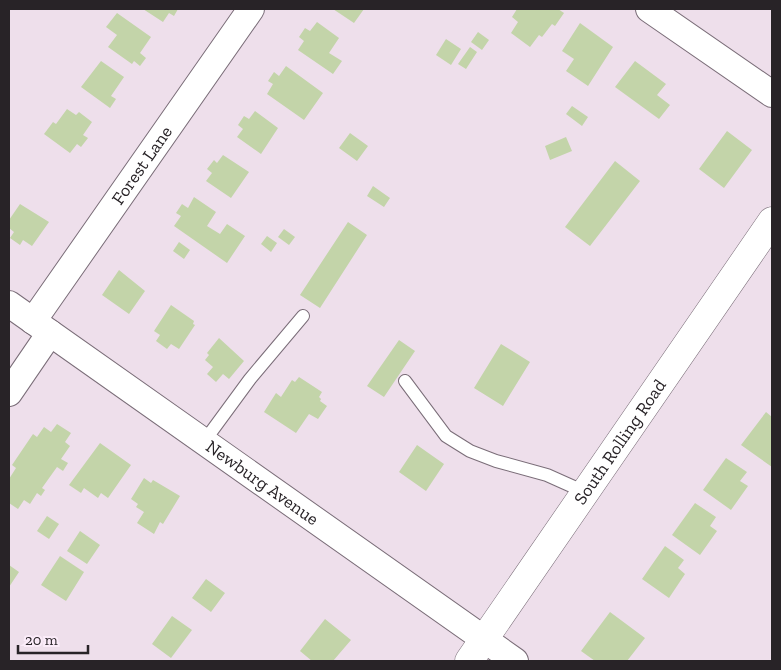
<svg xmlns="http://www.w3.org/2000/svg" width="781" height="670" font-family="'Zilla Slab',serif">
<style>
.building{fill:#c3d4a9}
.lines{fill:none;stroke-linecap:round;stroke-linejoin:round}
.lane-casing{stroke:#7a6d78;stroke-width:14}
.street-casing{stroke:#7a6d78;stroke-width:28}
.primary-casing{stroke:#7a6d78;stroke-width:29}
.lane{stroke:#fff;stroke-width:12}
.street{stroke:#fff;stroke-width:26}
.primary{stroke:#fff;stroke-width:28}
.labels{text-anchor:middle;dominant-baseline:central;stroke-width:5;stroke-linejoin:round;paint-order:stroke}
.street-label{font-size:18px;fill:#282327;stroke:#fbecf9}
</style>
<rect width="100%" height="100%" fill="#eedfeb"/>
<path class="building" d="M143,9h35l-4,7 -5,-3 -6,9z
M333,9h31l-10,14z
M517,9h41l6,4 -9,13 -3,-2 -10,13 -3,-2 -9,12 -19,-14 7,-11 -6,-5z
M117,13l34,24 -11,16 6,5 -6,8 -6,-5 -2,3 -24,-17 9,-12 -11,-8z
M317,22l22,16 -10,15 13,8 -9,13 -35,-24 6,-9 -5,-4 6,-9 5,3z
M580,23l33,24 -25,39 -22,-15 8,-12 -12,-8z
M478,32l11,8 -7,10 -11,-8z
M446,39l15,10 -10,16 -15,-10z
M470,47l7,5 -11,17 -8,-5z
M101,61l23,16 -13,19 5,3 -6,9 -29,-21z
M635,61l31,23 -9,11 13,10 -11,14 -44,-32z
M286,66l37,27 -19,27 -37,-26 6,-10 -5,-3 6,-9 5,4z
M572,106l16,11 -6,9 -16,-12z
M67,109l9,6 3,-3 13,10 -9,13 5,3 -7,9 -4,-3 -7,9 -26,-19 9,-12 3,2z
M255,111l23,17 -17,26 -24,-17 6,-8 -5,-4 6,-9 5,3z
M727,131l25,19 -28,38 -25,-19z
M350,133l18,13 -11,15 -18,-13z
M566,137l6,14 -22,9 -5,-14z
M223,155l26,17 -18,26 -25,-17 6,-8 -5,-4 7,-9 3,3z
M615,161l25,20 -50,65 -25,-19z
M373,186l17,12 -6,9 -17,-11z
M194,197l22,15 -9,14 13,8 7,-10 18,12 -18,27 -53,-37 7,-10 -5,-3 6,-9 6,4z
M20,204l29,18 -17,24 -9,-6 -3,5 -10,-7 4,-6 -5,-4v-8z
M348,222l19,13 -47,73 -20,-13z
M284,229l11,8 -6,8 -11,-8z
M267,236l10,7 -6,9 -10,-8z
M179,242l11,8 -6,9 -11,-8z
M119,270l26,21 -16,23 -27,-19z
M171,305l23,16 -1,3 2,1 -16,24 -8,-5 -4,5 -11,-8 4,-6 -6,-4z
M219,338l25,23 -15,18 -6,-5 -7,8 -9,-8 6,-7 -8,-7 4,-5 -2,-2z
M399,340l16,11 -31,46 -17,-11z
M501,344l29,18 -27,44 -29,-18z
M299,377l23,15 -3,5 2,2 -1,2 7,5 -9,13 -9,-5 -13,19 -32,-21 12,-19 5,4 11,-17 3,2z
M766,412l6,5v50l-31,-22z
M57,424l14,9 -6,9 5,4 -9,13 7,4 -5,8 -6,-4 -15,21 3,2 -4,6 -4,-3 -7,11 -6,-4 -6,9 -9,-6v-24l7,-11 -4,-3 21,-31 4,3 7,-10 7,5z
M100,443l31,22 -23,33 -7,-5 -3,5 -14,-10 -3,5 -12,-8z
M417,445l27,19 -18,27 -27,-19z
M726,458l21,14 -7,9 8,5 -17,24 -28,-20z
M144,478l7,5 2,-3 27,16 -17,28 -3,-2 -6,12 -17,-11 7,-11 -8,-5 2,-3 -7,-5z
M695,503l21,14 -6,9 7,5 -17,24 -28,-20z
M47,516l12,8 -10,15 -12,-8z
M80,531l20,14 -13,19 -20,-13z
M665,546l19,14 -6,8 7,6 -16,24 -27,-19z
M60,556l24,16 -18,29 -25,-16z
M9,565l10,7 -10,15z
M206,579l19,14 -14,19 -19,-14z
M610,612l35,26 -18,23h-32l-14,-10z
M172,616l20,14 -21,28 -19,-14z
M325,619l26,21 -18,21h-21l-12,-10z"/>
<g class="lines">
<g class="lane-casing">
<path id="lane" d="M405,381l41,55 24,15 26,10 51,14 38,17
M203,443l47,-64 53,-63"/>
</g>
<g class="street-casing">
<g id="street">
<path d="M649,9l123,85"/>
<path id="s1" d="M9,304l506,357"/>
<path id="s2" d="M33,321l218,-312"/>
<path d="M9,393l41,-60"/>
</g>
</g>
<g class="primary-casing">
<g id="primary">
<path id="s3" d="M469,661l303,-440"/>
</g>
</g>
<use href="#lane" class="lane"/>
<use href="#street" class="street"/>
<use href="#primary" class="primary"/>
</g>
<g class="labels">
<g class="street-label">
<text stroke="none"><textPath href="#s2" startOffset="190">Forest Lane</textPath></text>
<text stroke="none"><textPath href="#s3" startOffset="266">South Rolling Road</textPath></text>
<text stroke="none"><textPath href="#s1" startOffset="310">Newburg Avenue</textPath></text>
</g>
</g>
<rect width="781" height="670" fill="none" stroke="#282327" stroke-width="20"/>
<path d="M18 645v8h70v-8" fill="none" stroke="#282327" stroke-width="2.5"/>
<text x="25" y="645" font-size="15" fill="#282327" stroke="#fbecf9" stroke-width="4" paint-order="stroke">20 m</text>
</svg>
